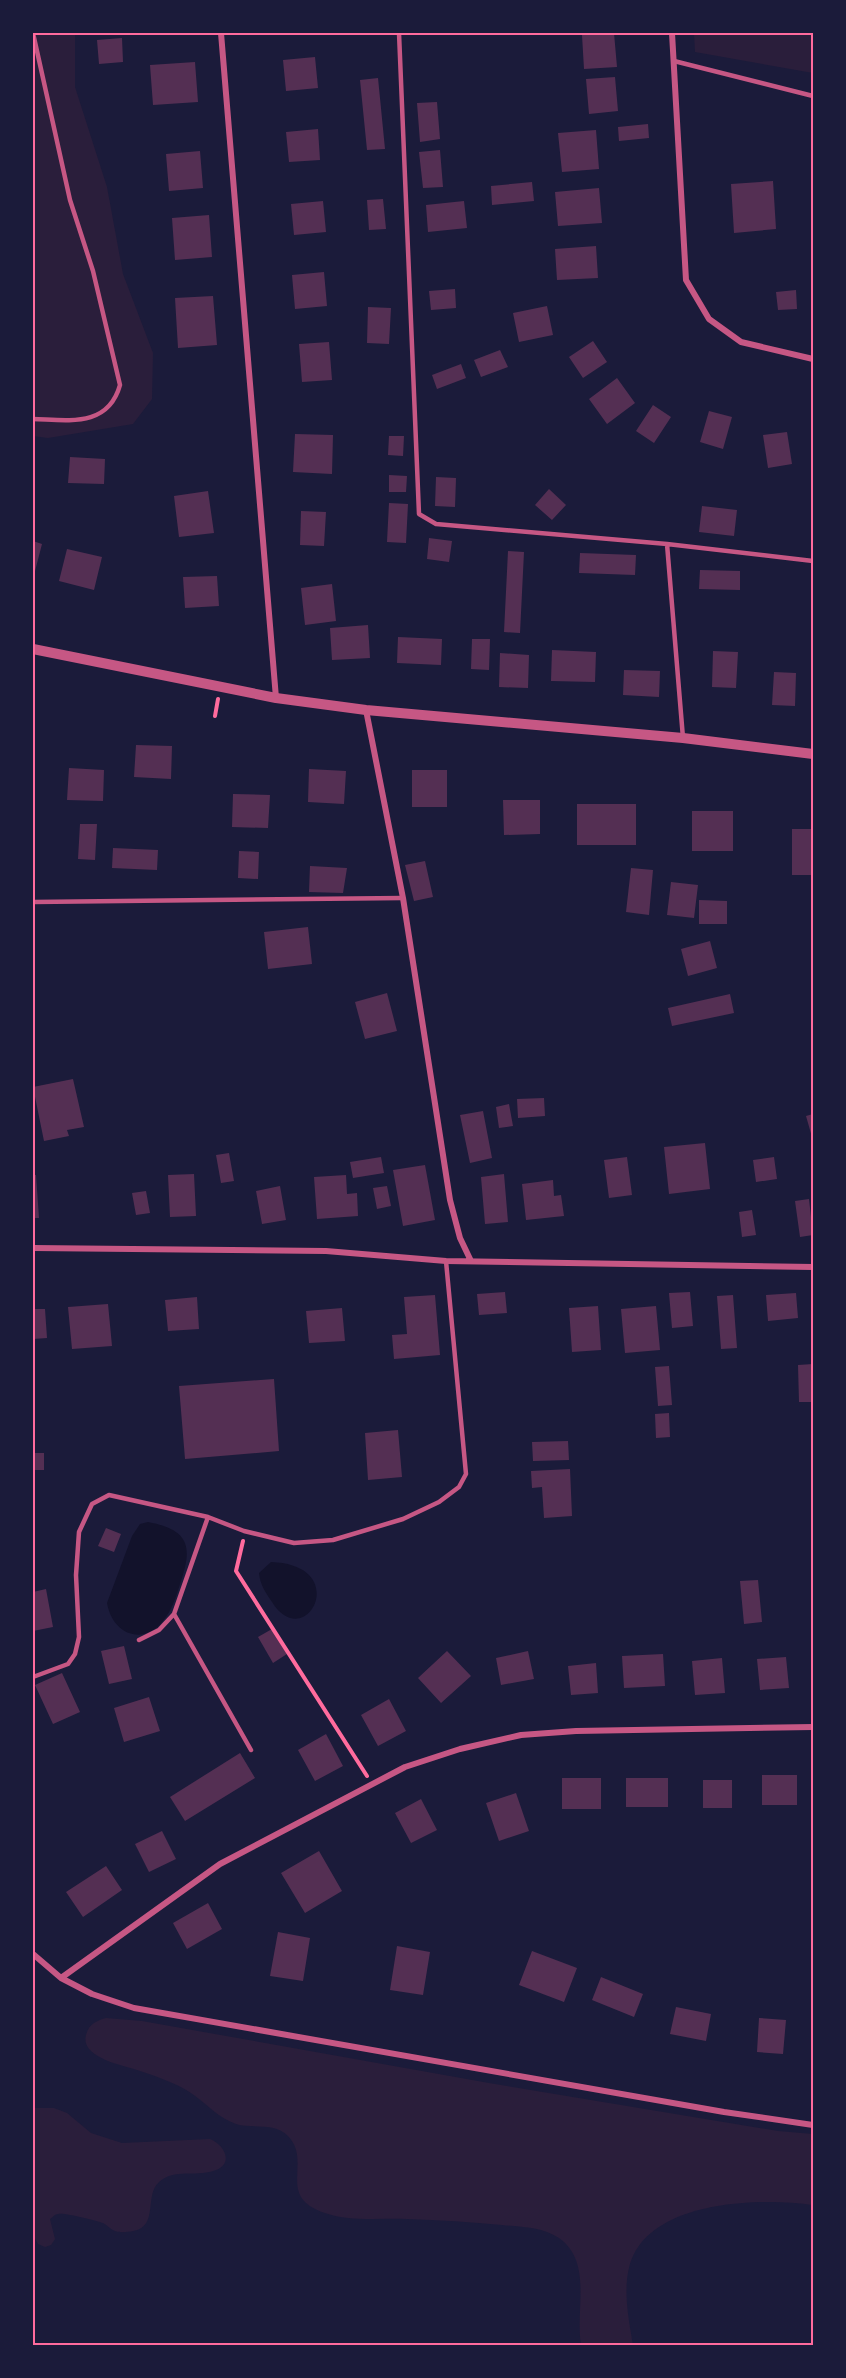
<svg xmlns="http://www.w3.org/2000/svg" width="846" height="2378" font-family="Inter,sans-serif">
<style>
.green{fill:#2a1e3b}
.water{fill:#12122b}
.building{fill:#542f53}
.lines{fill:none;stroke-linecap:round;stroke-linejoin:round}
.path{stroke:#ff6b9d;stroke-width:4}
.service{stroke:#c65784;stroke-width:4.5}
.minor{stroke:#c65784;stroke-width:6}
.tertiary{stroke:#c65784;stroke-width:10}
.neatline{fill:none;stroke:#ff6b9d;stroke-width:2}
</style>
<rect width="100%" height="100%" fill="#1b1b3a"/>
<path class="green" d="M33,33h42v54l32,100 16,87 30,79 -1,46 -19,25 -85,14 -15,-2z
M694,33h119v40l-118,-21z
M106,2018l36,3 347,62 289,48 35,3v71c-54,-8 -168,-5 -184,63 -6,24 0,53 4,77h-52c-6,-35 12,-83 -22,-107 -17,-11 -37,-11 -57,-13 -31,-3 -63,-5 -95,-6 -27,-1 -56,3 -82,-6 -50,-16 -12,-51 -37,-77 -13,-14 -37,-7 -52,-12 -18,-6 -30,-21 -45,-31 -17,-11 -36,-17 -54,-23 -16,-5 -57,-13 -51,-35 3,-11 10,-14 20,-17z
M33,2108h21l13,5 24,20 31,10 88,-4c15,6 25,26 3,32 -18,6 -38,-3 -54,11 -15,13 0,45 -26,49 -5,1 -13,2 -18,0 -5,-2 -8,-6 -12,-8 -6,-2 -39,-11 -45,-9 -3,0 -5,3 -8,5l5,20 -4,6 -6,2 -7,-3 -5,-9z"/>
<path class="water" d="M148,1522c42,8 45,25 32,62 -4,13 -8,26 -17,37 -21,26 -51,12 -56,-18l25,-67 8,-12z
M271,1562c83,3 34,93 1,40 -6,-9 -12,-17 -13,-29z"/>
<path class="building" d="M614,33l3,34 -33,2 -2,-34z
M122,38l1,24 -24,2 -2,-24z
M315,57l3,31 -32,3 -3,-31z
M195,62l3,40 -45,3 -3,-40z
M615,77l3,34 -29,3 -3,-35z
M378,78l7,71 -18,1 -7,-70z
M437,102l3,37 -20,3 -3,-39z
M648,124l1,14 -30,3 -1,-14z
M318,129l2,31 -31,2 -3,-30z
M596,130l3,39 -37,3 -4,-39z
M440,150l3,37 -20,1 -4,-36z
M200,151l3,37 -34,3 -3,-37z
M773,181l3,48 -42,4 -3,-49z
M532,182l2,19 -42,4 -1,-19z
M599,188l3,35 -44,3 -3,-34z
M383,199l3,30 -17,1 -2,-30z
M323,201l3,31 -32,3 -3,-31z
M464,201l3,27 -39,4 -2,-27z
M209,215l3,42 -37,3 -3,-42z
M596,246l2,32 -41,2 -2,-31z
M324,272l3,34 -32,3 -3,-34z
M455,289l1,19 -25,2 -2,-19z
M796,290l1,19 -19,1 -2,-18z
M213,296l4,49 -39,3 -3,-50z
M547,306l6,29 -34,7 -6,-29z
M368,307l23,1 -2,36 -22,-1z
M593,341l14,21 -24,16 -14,-21z
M329,342l3,38 -30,2 -3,-38z
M500,350l8,17 -27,10 -7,-17z
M461,364l5,14 -29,11 -5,-14z
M617,378l18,25 -28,21 -18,-25z
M653,405l18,12 -17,26 -18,-12z
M709,411l23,6 -9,32 -23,-7z
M787,432l5,32 -24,4 -5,-33z
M295,434l38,1 -1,39 -39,-2z
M389,436h15l-1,20 -15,-1z
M70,457l35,2 -1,25 -36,-1z
M389,475l18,1 -1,16h-17z
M436,477l20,1 -1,29 -20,-1z
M549,489l17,16 -14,15 -17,-15z
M208,491l6,42 -35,4 -5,-41z
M389,503l19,1 -2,39 -19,-1z
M702,506l35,4 -3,26 -35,-4z
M301,511l25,1 -2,34 -24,-1z
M429,538l23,3 -3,21 -22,-3z
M33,541l9,3 -8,31h-1z
M67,549l35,8 -8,33 -35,-9z
M508,551l16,1 -4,81 -16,-1z
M580,553l56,2 -1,20 -56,-2z
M700,570l40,1v19l-41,-1z
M217,576l2,30 -34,2 -2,-31z
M332,584l4,37 -31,4 -4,-37z
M368,625l2,33 -38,2 -2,-32z
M398,637l44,2 -1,26 -44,-2z
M472,639h18l-1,31 -18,-1z
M552,650l44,2 -1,30 -44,-1z
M713,651l25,1 -2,36 -24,-1z
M500,653l29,2 -1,33 -29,-1z
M624,670l36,1 -1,26 -36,-2z
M774,672l22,1 -1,33 -23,-1z
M136,745l36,1 -1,33 -37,-2z
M69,768l35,2 -1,31 -36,-1z
M309,769l37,2 -2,33 -36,-2z
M412,770h35v37h-35z
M233,794l37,1 -2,33 -36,-1z
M503,800h37v34l-36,1z
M577,804h59v41h-59z
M692,811h41v40h-41z
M80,824h17l-2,36 -17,-1z
M792,829h21v46h-21z
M113,848l45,2 -1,20 -45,-2z
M239,851l20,1 -1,27 -20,-1z
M425,861l8,36 -19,4 -9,-36z
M310,866l37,2 -4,25 -34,-1z
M631,868l22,2 -4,45 -23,-3z
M671,882l27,3 -4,33 -27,-3z
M699,900l28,1v23h-28z
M308,927l4,37 -44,5 -4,-37z
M710,941l7,27 -29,8 -7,-27z
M387,993l10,38 -32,8 -10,-37z
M730,994l4,19 -62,13 -4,-18z
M73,1079l11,48 -17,3 2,6 -25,5 -11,-54z
M544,1098l1,18 -27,2 -1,-19z
M509,1104l4,22 -14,2 -3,-21z
M483,1111l9,47 -22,5 -10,-48z
M813,1114v23h-1l-6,-21z
M705,1143l5,46 -41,5 -5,-47z
M229,1153l5,28 -13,2 -5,-28z
M381,1157l3,16 -31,5 -3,-16z
M627,1157l5,38 -23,3 -5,-38z
M774,1157l3,22 -21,3 -3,-22z
M425,1165l10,55 -32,6 -10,-56z
M194,1174l2,42 -26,1 -2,-42z
M504,1174l4,48 -23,2 -4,-47z
M33,1175h3l3,43h-6z
M346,1175l1,19 10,-1 1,23 -41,3 -3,-42z
M553,1180l1,16 7,-1 3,21 -38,4 -4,-36z
M280,1186l6,34 -24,4 -6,-33z
M387,1186l4,20 -14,3 -4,-21z
M146,1191l4,22 -14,2 -4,-22z
M809,1199l4,36 -13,2 -5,-36z
M752,1210l4,25 -14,2 -3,-25z
M505,1292l2,21 -28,2 -2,-21z
M690,1292l3,34 -21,2 -3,-35z
M796,1293l2,25 -30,3 -2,-26z
M435,1295l5,60 -46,4 -2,-24 15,-1 -3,-37z
M733,1295l4,53 -16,1 -4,-53z
M197,1297l2,32 -31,2 -3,-31z
M108,1304l4,42 -40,3 -4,-42z
M598,1306l3,44 -29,2 -3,-44z
M656,1306l4,44 -35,3 -4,-44z
M342,1308l3,33 -36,2 -3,-32z
M33,1309h12l2,29 -14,1z
M813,1364v38h-14l-1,-37z
M669,1366l3,39 -14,1 -3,-39z
M274,1379l5,72 -94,8 -6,-73z
M669,1413l1,24 -14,1 -1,-24z
M398,1430l4,47 -34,3 -3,-47z
M568,1441l1,19 -36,1 -1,-19z
M33,1453h11v17h-11z
M570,1469l2,47 -28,2 -2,-31 -10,1 -1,-17z
M106,1528l15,6 -7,18 -16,-6z
M758,1580l4,42 -18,2 -4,-43z
M46,1589l7,38 -20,4v-39z
M272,1629l15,25 -14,9 -15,-26z
M124,1646l8,33 -23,5 -8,-33z
M447,1651l24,25 -30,27 -23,-25z
M528,1651l6,28 -33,6 -5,-27z
M663,1654l2,32 -41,2 -2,-32z
M786,1657l3,31 -29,2 -3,-31z
M722,1658l3,35 -30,2 -3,-34z
M596,1663l2,30 -27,2 -3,-29z
M62,1673l18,39 -27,12 -18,-39z
M149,1697l11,34 -36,11 -10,-34z
M389,1699l17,32 -28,15 -17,-31z
M326,1734l17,32 -28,15 -17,-31z
M240,1753l15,25 -70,43 -15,-24z
M762,1775h35v30h-35z
M562,1778h39v31h-39z
M626,1778h42v29h-42z
M703,1780h29v28h-29z
M516,1793l13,38 -30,10 -13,-38z
M421,1799l16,31 -26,13 -16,-30z
M162,1831l14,28 -27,13 -14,-28z
M319,1851l23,40 -37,22 -24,-40z
M106,1866l16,24 -39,27 -17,-25z
M208,1903l14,26 -35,20 -14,-26z
M278,1932l32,6 -7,43 -33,-5z
M397,1946l33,6 -7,43 -33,-5z
M532,1951l45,17 -13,34 -45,-17z
M601,1977l42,17 -9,23 -42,-17z
M676,2007l35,7 -5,27 -36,-7z
M759,2018l27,2 -3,34 -26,-2z"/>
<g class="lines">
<path class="path" d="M215,716l3,-17
M243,1541l-7,30 131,205"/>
<path class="service" d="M33,33l37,167 23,71 27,114c-12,43 -52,35 -87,34
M399,33l20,481 17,10 231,20 146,17
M674,61l139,35
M667,544l16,194
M33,902l370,-4
M208,1517l-34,97 77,136
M139,1640l20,-10 15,-16
M33,1677l35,-13 7,-10 4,-17 -3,-62 3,-43 13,-28 17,-9 99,22 36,14 50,12 39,-3 70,-21 36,-17 20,-15 7,-13 -20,-213"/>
<path class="minor" d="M221,33l55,665
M672,33l14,247 23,39 32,23 72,17
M366,710l37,188 47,302 10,38 11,23
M33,1248l293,3 120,10 367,6
M33,1954l28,24 31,16 42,14 590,104 89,13
M61,1978l159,-114 185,-97 55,-18 61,-14 55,-4 237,-4"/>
<path class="tertiary" d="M33,649l243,49 90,12 317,28 130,16"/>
</g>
<rect width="846" height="2378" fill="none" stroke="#1b1b3a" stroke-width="69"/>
<rect x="34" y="34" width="778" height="2310" class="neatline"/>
</svg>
